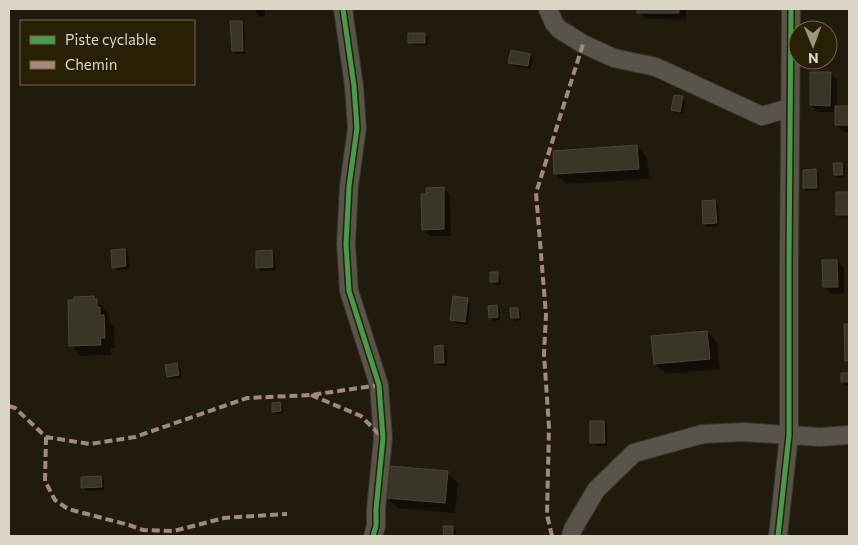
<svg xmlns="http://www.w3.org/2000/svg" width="858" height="545" font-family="Commissioner,sans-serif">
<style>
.shadow{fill:#0007}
.building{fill:#393527;stroke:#4a463b}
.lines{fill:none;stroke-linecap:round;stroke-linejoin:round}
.minor-casing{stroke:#38342b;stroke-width:20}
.minor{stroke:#58544a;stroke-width:18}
.quiet{stroke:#a5887d;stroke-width:4;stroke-dasharray:8 4;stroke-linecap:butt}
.cycleway-casing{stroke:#281f05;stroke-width:8}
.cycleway{stroke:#469c4c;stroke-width:5}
</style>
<rect width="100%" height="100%" fill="#201b0d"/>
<path class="shadow" d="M256,9h9v7l-6,1 -3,-4z
M638,9h48v11l-40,-1 -8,-7z
M241,22l3,3 1,29h-9l-3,-3z
M424,34l4,3v8h-15l-3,-3z
M529,55l4,3 -2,11 -18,-3 -3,-3z
M830,73l7,7v27h12v25h-6l-7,-7v-13h-18l-7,-7z
M682,97l3,3 -2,14 -7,-1 -3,-3z
M637,147l10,10 2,22 -83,5 -10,-10z
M842,164l3,3v10l-7,1 -3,-4z
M816,171l3,3v16l-12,1 -3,-3z
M443,188l7,8 1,40h-21l-7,-7z
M837,193h12v24l-9,1 -3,-4z
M715,201l3,3 1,22 -11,1 -4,-3z
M125,250l3,4 1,15 -12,1 -4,-3z
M272,252l3,3 1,15 -15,1 -3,-3z
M837,261l7,7v25l-13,1 -7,-7z
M497,273l3,3 1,9h-7l-3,-4z
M93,297l14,14 3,12 4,4 1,21h-5l1,7 -30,1 -10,-11z
M467,299l3,3 -2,23 -13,-2 -3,-3z
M496,307l4,3v10l-7,1 -3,-4z
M517,309l4,3v8l-6,1 -3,-3z
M845,325h4v39l-3,-3z
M707,332l10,11 3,26 -54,5 -11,-10z
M443,347l3,3 1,16h-8l-3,-3z
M177,364l3,4 2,10 -11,1 -3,-3z
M849,374v11h-3l-4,-3v-7z
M279,404l4,3v7h-6l-3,-3z
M603,422l4,3v21h-12l-4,-3z
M447,473l11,10 -3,30 -57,-5 -11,-10z
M101,477l3,4v9l-18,1 -4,-4z
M445,527h7l4,3v6h-11z"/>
<path class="building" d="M637,9h42v4h-42z
M230,21h12l1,30h-11z
M408,33h17v10h-17z
M511,50l19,4 -2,12 -20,-3z
M810,72h21l-1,34 -20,-1z
M674,95l9,1 -3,16 -9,-2z
M835,106h14v19h-14z
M637,145l2,24 -85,5 -1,-23z
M833,163h9l1,12h-9z
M816,169l1,19h-14v-18z
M444,187v42l-22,1 -1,-36h5v-6z
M836,192h13v23h-13z
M715,200l2,23 -14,1 -1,-23z
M125,249l1,17 -14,2 -1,-18z
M272,250l1,17 -17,1v-17z
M822,260h15l1,27h-15z
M490,272h8v10h-8z
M94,296v3h3v8h3v8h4l1,23h-5l1,7 -32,1 -1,-46h6v-3z
M453,296l15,2 -3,24 -15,-2z
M497,305l1,12 -9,1 -1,-12z
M510,308h8l1,10h-8z
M844,324h5v37h-4z
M707,331l3,28 -56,5 -3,-28z
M443,345l1,18h-9l-1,-17z
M177,363l2,12 -12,2 -2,-12z
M841,373h8v9h-8z
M280,402l1,9 -9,1v-9z
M590,421h14l1,22h-15z
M389,466l59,5 -3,32 -59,-5z
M101,476l1,11 -21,1v-11z
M443,526h10v10h-9z"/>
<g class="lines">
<g class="minor-casing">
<path id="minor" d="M343,9l11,77 3,42 -8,58 -3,58 3,47 30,94 4,53 -7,71v17l-3,10
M548,9l6,14 5,6 24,15 31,14 42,9 106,49 27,-8
M571,536l2,-7 23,-39 38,-37 69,-19 40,-2 77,5 29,-2
M778,536l11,-101v-173l2,-253"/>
</g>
<use href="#minor" class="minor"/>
<path class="quiet" d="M311,395l50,21 22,22
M9,406l6,2 31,29 44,7 45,-7 112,-39 64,-3 68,-10
M46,437l-1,44 10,19 13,9 61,16 14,5 31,1 50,-13 63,-4
M552,536l-5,-21 2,-88 -5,-73 2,-39 -10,-122 47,-149"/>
<g class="cycleway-casing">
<path id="cycleway" d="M343,9l11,77 3,42 -8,58 -3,58 3,47 30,94 4,53 -7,71v17l-3,10
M778,536l11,-101v-173l2,-253"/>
</g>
<use href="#cycleway" class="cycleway"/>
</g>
<rect width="858" height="545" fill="none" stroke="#dbd5c6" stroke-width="20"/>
<rect x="20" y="20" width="175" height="65" fill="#281f05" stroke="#706852"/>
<rect x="30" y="36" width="25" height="8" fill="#469c4c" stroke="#706852"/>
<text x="65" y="45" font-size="15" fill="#dbd5c6">Piste cyclable</text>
<rect x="30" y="61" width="25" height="8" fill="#a5887d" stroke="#706852"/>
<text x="65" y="70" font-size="15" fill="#dbd5c6">Chemin</text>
<g transform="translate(813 45) rotate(179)"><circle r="24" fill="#281f05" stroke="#706852"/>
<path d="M0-4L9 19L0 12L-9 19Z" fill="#9a9485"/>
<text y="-8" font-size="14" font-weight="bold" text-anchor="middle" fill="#dbd5c6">N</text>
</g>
</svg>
